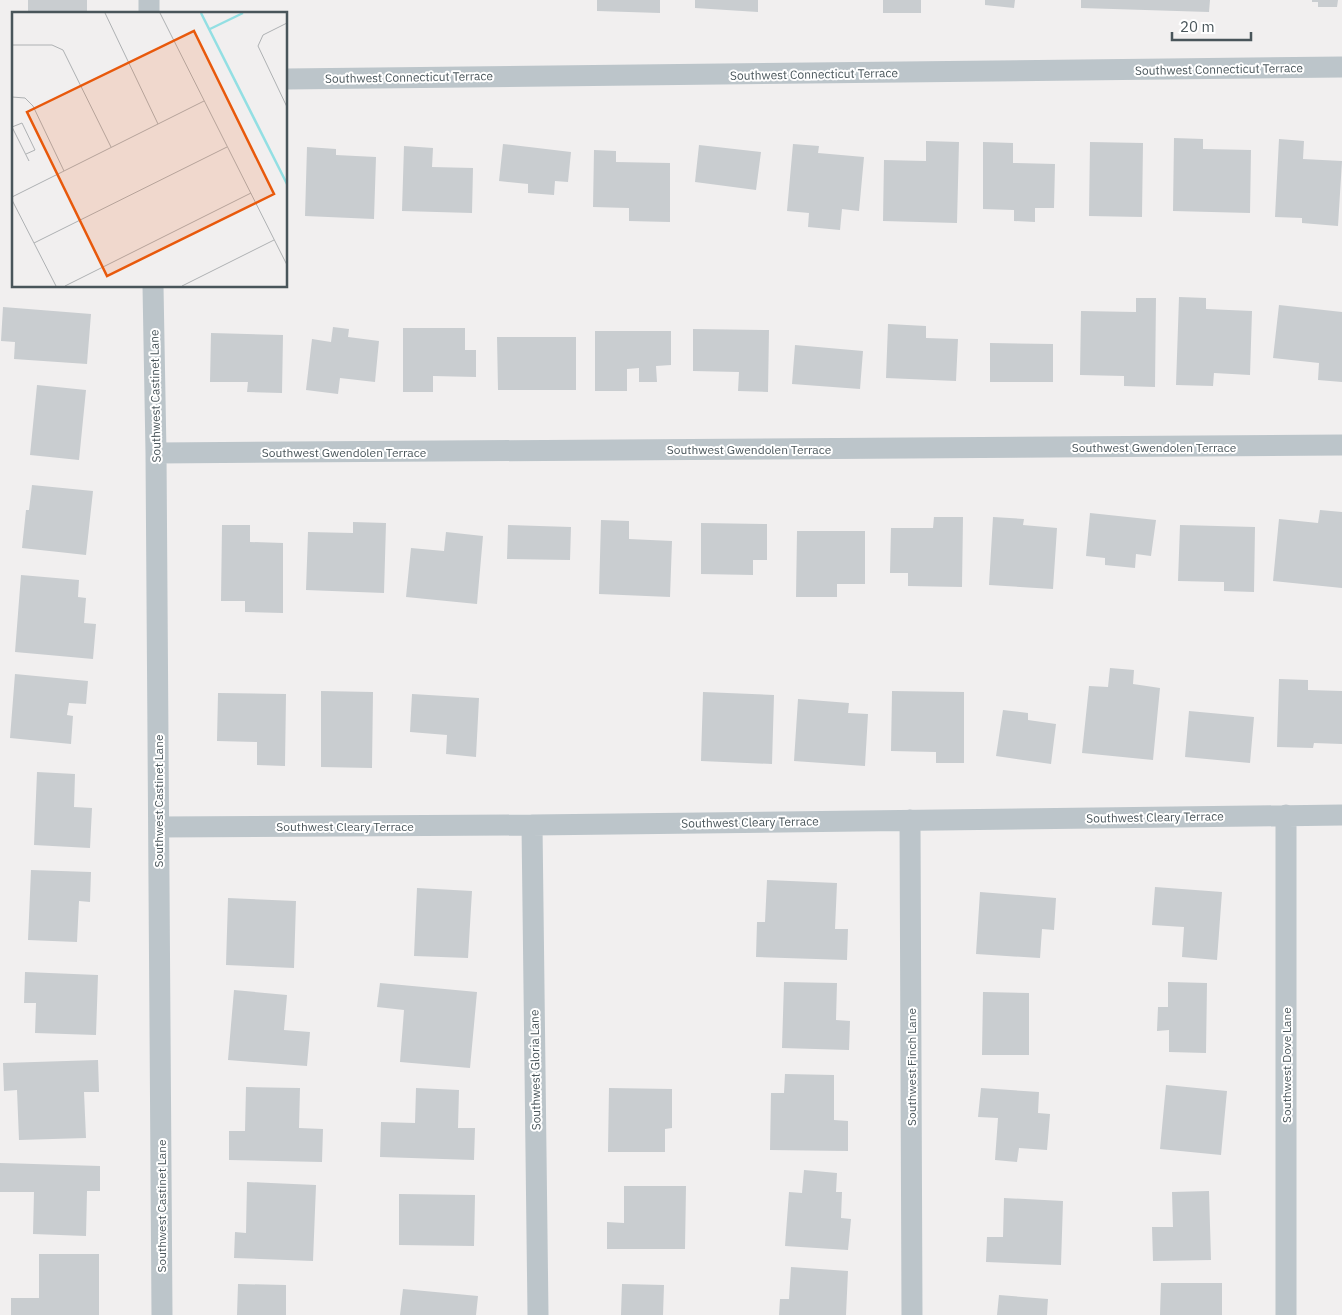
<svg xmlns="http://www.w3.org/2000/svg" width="1342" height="1315" font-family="'IBM Plex Sans',sans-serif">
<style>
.building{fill:#c9cdd0}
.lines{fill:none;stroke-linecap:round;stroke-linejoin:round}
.minor{stroke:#bcc5ca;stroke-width:21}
.labels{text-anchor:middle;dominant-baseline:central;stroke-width:4;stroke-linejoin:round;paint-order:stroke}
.street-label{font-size:12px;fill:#49555a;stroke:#fff}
.inset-river{fill:none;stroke:#93dfe3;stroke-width:2.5}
.inset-road{fill:none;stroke:#aeb1b3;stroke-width:1}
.view{fill:#e8590c;fill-opacity:0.15;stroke:#e8590c;stroke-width:2.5}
.inset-edge{fill:none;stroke:#49555a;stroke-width:2.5}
</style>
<rect width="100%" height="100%" fill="#f1efef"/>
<path class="building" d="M28,0h59v14h-59z
M597,0h63v13l-63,-2z
M695,0h63v12l-63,-4z
M883,0h38v13h-38z
M985,0h30l-1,8 -29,-3z
M1081,0h129l-1,12 -128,-4z
M1312,0h26l-1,7h-19v-5h-6z
M1174,138l29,1v10l48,1 -1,63 -77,-2z
M1279,139l25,2 -1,18 39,2 -4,65 -36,-3v-5l-27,-1z
M926,141l33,1 -2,81 -74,-2 1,-61 42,1z
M983,142l30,1v20l42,1 -1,44h-19v14l-21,-1v-11l-31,-1z
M1090,142l53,1 -1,74 -53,-1z
M503,144l68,8 -3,30 -13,-1 -1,14 -26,-2v-9l-29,-3z
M793,144l26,2 -1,7 46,4 -5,54 -17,-2 -2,21 -32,-3 1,-14 -22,-2z
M699,145l62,7 -5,38 -61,-8z
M404,146l29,2 -1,19 41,1 -1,45 -70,-2z
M307,147l29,2v6l40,2 -2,62 -69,-3z
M594,150l22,1v11l54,1v59l-41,-1v-13l-36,-1z
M1179,297l27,1v11l46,2 -2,64 -36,-2 -1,13 -37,-1z
M1136,298h20l-1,89 -31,-1v-10l-44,-1 1,-64 55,1z
M1279,305l63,7v70l-24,-2 1,-17 -46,-5z
M3,307l88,7 -4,50 -73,-5 1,-17 -14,-1z
M888,324l38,2v12l32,1 -2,42 -70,-3z
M333,327l16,2 -1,8 31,4 -4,41 -35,-4 -2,16 -32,-4 6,-51 19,3z
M403,328h62v22h11v27l-43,-1v16h-30z
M693,329l76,1 -1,62 -30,-1 1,-19 -46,-1z
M595,331h76v34l-15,1 1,16h-18v-14l-12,1v22h-32z
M211,333l72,2 -1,58 -35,-1 1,-10h-38z
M497,337h79v53h-78z
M990,343l63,1v38h-63z
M795,345l68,6 -3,38 -68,-5z
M37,385l49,5 -7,70 -49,-5z
M32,485l61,6 -7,64 -64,-7 4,-38h3z
M1320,510l22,2v76l-69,-7 6,-62 39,4z
M1090,513l66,7 -5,36 -15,-2 -1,14 -30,-3v-7l-19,-2z
M934,517h29l-1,70 -54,-1v-13h-18l1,-45h42z
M993,517l31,2 -1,6 34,3 -4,61 -64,-4z
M601,520l28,1v18l43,2 -2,56 -71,-3z
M353,522l33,1 -2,70 -78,-3 2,-58 45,1z
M701,523l66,1v36h-14v15l-52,-1z
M222,525h28v17l33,1v70l-38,-1v-11h-24z
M508,525l63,2 -1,33 -63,-1z
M1180,525l75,2 -1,65 -30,-1v-9l-46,-1z
M797,531h68v53h-28v13h-41z
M446,532l37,4 -6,68 -71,-7 5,-49 33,3z
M21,575l58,5 -1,17 8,1 -2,25 12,1 -3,35 -78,-7z
M1110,668l24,2 -1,14 27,4 -7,72 -71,-7 7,-67 19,1z
M15,674l73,7 -2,23 -17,-1 -2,12 6,1 -2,28 -61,-6z
M1279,679l29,1v10l34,1v53l-28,-1 -1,5 -36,-1z
M321,691l52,1 -1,76 -51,-1z
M892,691l72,1v71h-28v-11l-45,-1z
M703,692l71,3 -2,69 -71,-3z
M218,693l68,1 -1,72 -28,-1v-23l-40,-1z
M412,694l67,4 -3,59 -30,-3 1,-19 -37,-3z
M798,699l51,4 -1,10 20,1 -3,52 -71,-5z
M1003,710l25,3v7l28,4 -5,40 -55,-8z
M1189,711l65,6 -4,46 -65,-6z
M37,772l38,2 -1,33 18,1 -2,40 -56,-3z
M31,870l60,2 -1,30 -11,-1 -2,41 -49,-2z
M767,880l70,3 -2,46h13l-1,31 -91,-3 1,-35h8z
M1155,887l67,5 -5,68 -35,-3 2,-30 -32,-2z
M417,888l55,3 -4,67 -54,-2z
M980,892l76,6 -2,32 -12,-1 -2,29 -64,-4z
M228,898l68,3 -2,67 -68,-3z
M25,972l73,3 -2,60 -61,-2 1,-30h-12z
M784,982l53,1 -1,37 14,1 -1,29 -67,-2z
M1168,982l39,1 -1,70 -37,-1v-22l-12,1 1,-24h10z
M380,983l97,9 -7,76 -70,-6 4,-52 -27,-3z
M234,990l53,5 -3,35 26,2 -3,34 -79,-6z
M983,992l46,1v62h-47z
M98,1060l1,32h-15l2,46 -67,2 -2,-50 -13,1 -1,-28z
M785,1074l49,1v45l14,1v30l-78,-1 1,-57h13z
M1166,1085l61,6 -6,64 -61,-6z
M246,1087l54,1 -1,40 24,1 -1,33 -93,-2v-29h16z
M416,1088l43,2 -1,38h17l-1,32 -94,-3 1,-35 34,1z
M609,1088l63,1v39l-7,1v23h-57z
M981,1088l58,4 -1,21 12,1 -3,36 -28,-2 -2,14 -22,-2 3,-42 -20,-1z
M0,1163l100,3v25h-13l-1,45 -53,-2 1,-42h-34z
M804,1170l33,3 -1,19h6l-1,26 10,1 -3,31 -63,-4 4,-54 13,1z
M247,1182l69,3 -3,76 -79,-3 1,-26 11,1z
M624,1186h62l-1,63h-78v-27l17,1z
M1209,1191l2,69 -58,1 -1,-34h21l-1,-35z
M399,1194l76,1 -1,51 -75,-1z
M1004,1198l59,3 -2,64 -75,-3 1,-25h16z
M39,1254h60v61h-88v-17h28z
M791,1267l57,4 -2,44h-67l1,-16h9z
M1161,1283h61v32h-62z
M238,1284l48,1v30h-49z
M622,1284l42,1 -1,30h-42z
M403,1289l75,7 -2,19h-76z
M999,1295l49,4 -1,16h-50z"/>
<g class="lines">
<path class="minor" d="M149,0v14
M286,79l1056,-12
M153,286l3,167 6,862
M156,453l1186,-8
M910,820l2,495
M532,825l6,490
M159,827l373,-2 810,-10
M1286,1315v-500"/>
</g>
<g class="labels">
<g class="street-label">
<text transform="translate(1219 69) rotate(-1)">Southwest Connecticut Terrace</text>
<text transform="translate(814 74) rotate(-1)">Southwest Connecticut Terrace</text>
<text transform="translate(409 77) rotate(-1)">Southwest Connecticut Terrace</text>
<text transform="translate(155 396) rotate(-91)">Southwest Castinet Lane</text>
<text x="1154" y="447">Southwest Gwendolen Terrace</text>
<text x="749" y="449">Southwest Gwendolen Terrace</text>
<text x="344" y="452">Southwest Gwendolen Terrace</text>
<text transform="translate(158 801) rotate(-90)">Southwest Castinet Lane</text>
<text transform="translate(1155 817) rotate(-1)">Southwest Cleary Terrace</text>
<text transform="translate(750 822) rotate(-1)">Southwest Cleary Terrace</text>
<text x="345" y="826">Southwest Cleary Terrace</text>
<text transform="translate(1286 1065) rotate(-90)">Southwest Dove Lane</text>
<text transform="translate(911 1067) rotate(-90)">Southwest Finch Lane</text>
<text transform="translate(535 1070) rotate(-91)">Southwest Gloria Lane</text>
<text transform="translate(161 1206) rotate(-90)">Southwest Castinet Lane</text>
</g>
</g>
<g transform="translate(12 12)">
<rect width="275" height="275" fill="#f1efef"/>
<path class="inset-river" d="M189,1l86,171M198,17l33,-16"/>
<path class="inset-road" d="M93,1l53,111M148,1l127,252M275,11l-24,12 -5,11 29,61M0,33h40l11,5 48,97M0,85l13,1 8,8 31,65M0,115l10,-4 13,27 -9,4M0,115l17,34M0,185l192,-96M0,188l44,86M22,231l193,-96M53,274l186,-93M170,274l92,-46"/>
<path class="view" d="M182,19l80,163 -167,82 -80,-164z"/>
<rect width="275" height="275" class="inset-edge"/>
</g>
<path d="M1172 32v8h79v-8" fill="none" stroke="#49555a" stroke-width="2.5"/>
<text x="1180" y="32" font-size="15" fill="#49555a" stroke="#ffffff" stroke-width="4" paint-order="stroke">20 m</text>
</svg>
